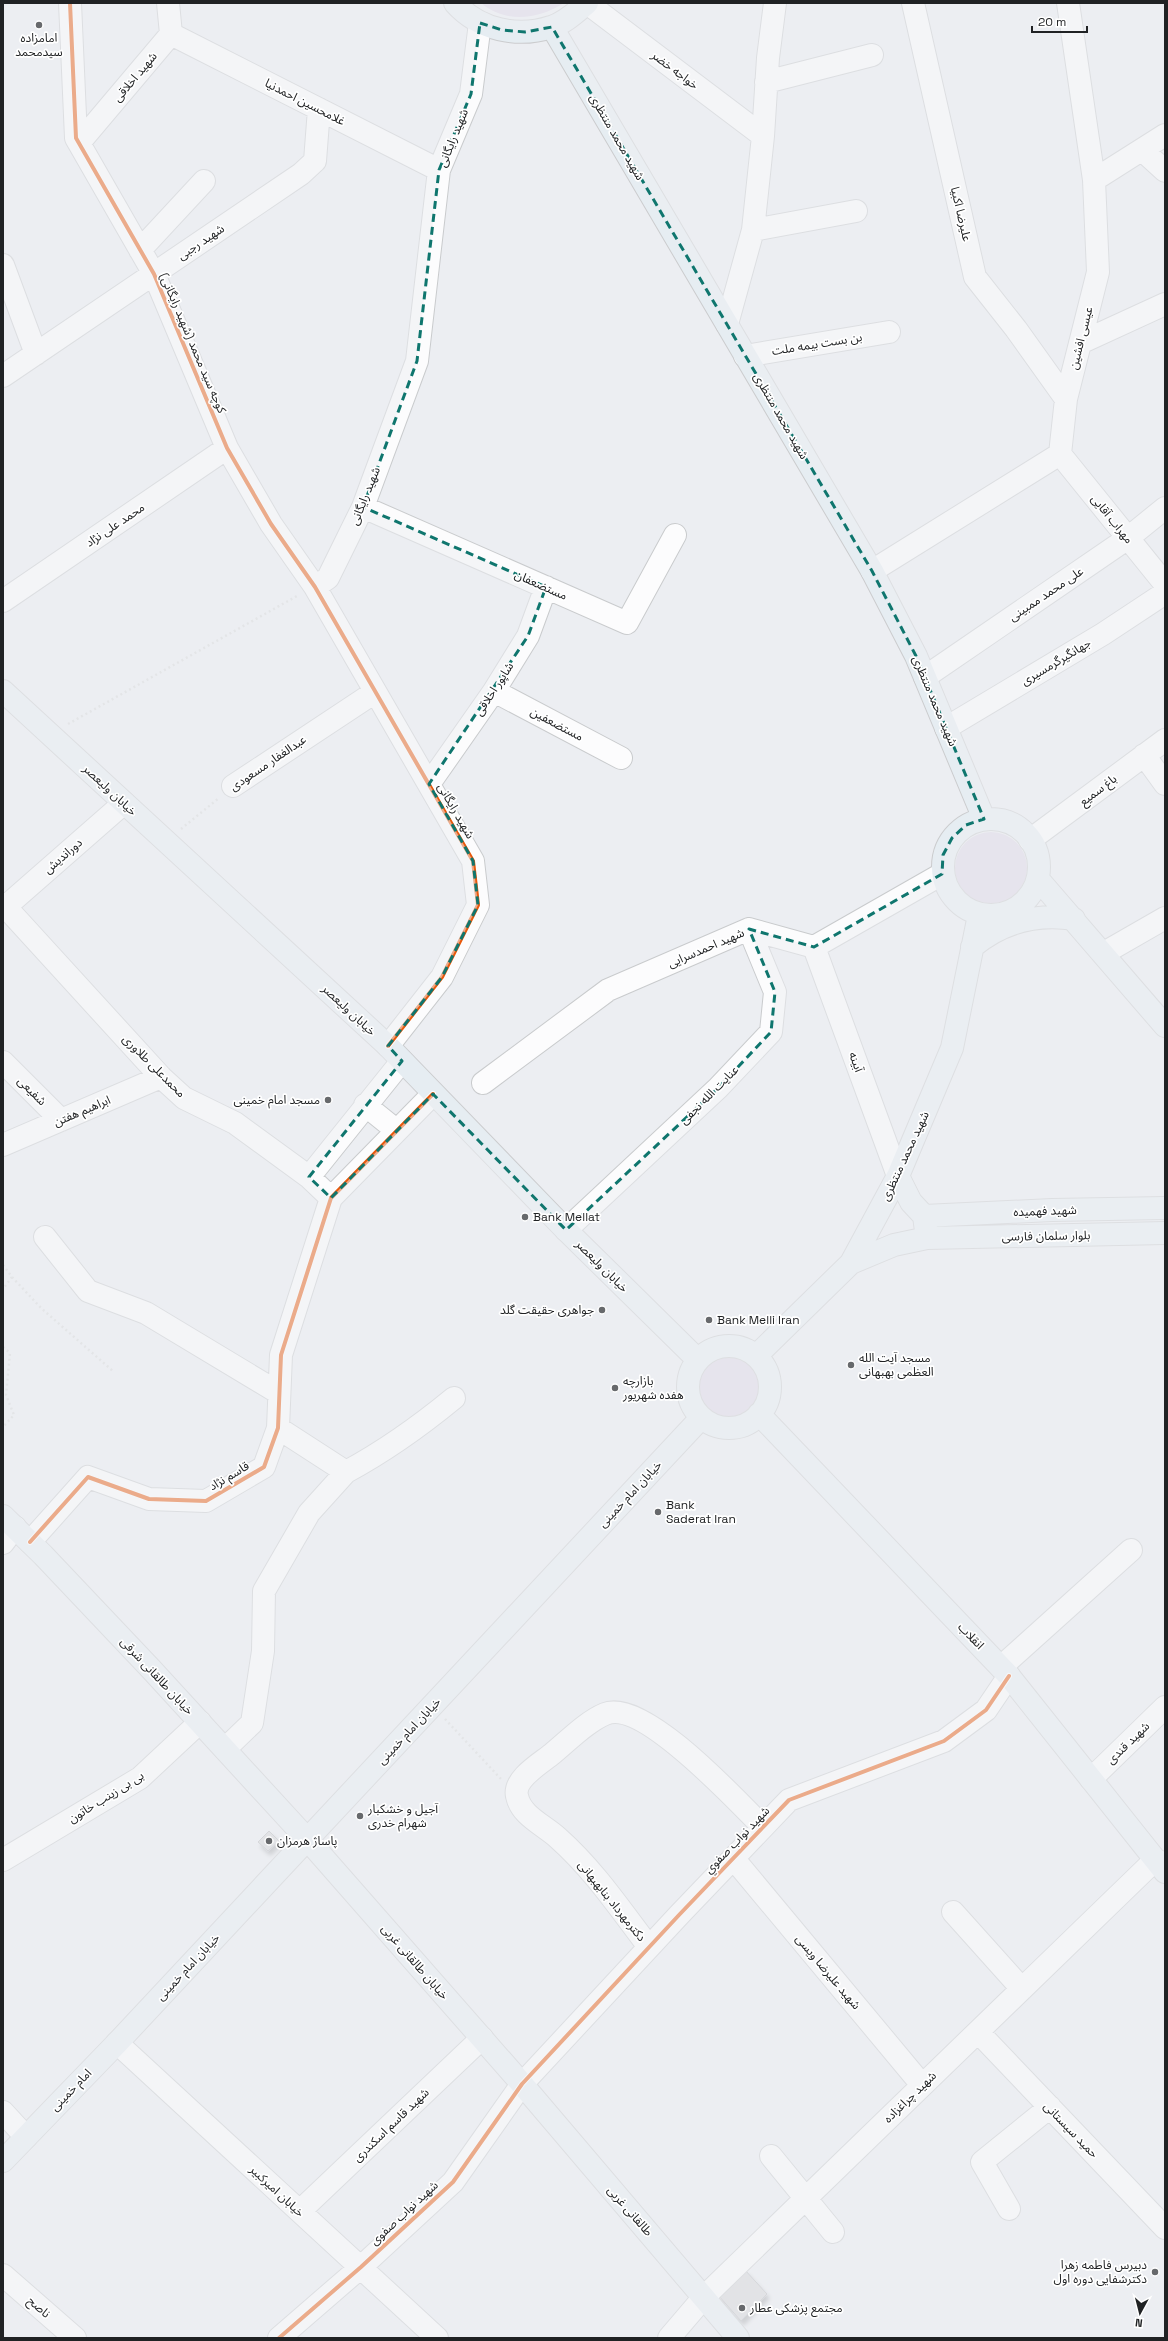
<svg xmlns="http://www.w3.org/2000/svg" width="1168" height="2341" font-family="'Space Grotesk','Noto Sans Arabic',sans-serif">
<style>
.green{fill:#ded7e6}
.building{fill:#d4d5d8;stroke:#b9babd;filter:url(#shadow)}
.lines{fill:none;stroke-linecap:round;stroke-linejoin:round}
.minor-casing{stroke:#c9cbcd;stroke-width:24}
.major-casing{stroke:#cbccce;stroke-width:24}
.path{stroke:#d8d9da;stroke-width:2.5;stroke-dasharray:2 3;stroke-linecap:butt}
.minor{stroke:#fcfcfd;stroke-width:22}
.major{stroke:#e6edf2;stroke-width:22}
.cycleway-casing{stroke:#fff;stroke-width:6}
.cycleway{stroke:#e8590c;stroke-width:4}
.marked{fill:none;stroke:#0f766e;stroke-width:3;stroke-dasharray:8 5;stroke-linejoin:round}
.poi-dot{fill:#67696c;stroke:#fff;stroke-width:1.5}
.labels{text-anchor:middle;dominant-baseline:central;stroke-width:3.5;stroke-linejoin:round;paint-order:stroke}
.poi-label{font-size:12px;fill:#202224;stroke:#fff;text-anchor:start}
.street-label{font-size:12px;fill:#202224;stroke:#fff}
</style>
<defs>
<filter id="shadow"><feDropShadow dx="2.5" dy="4.5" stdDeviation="2" flood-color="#0004"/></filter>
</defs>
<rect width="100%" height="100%" fill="#eceef2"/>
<path class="green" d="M481,3h83c-25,16 -58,21 -83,0z
M955 868a36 36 0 1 1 72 0a36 36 0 1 1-72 0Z
M693 1386a35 35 0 1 1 70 0a35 35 0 1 1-70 0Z"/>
<path class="building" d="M269,1831l10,10 -11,10 -10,-9z
M745,2270l22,24 -26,27 -23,-26z"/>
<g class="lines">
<g class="minor-casing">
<path id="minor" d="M70,3l6,135 78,136 73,174 44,76 44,63 158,274 5,44 -36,72 -54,69
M587,3l176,133
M913,3l62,274 41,52 50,70
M171,34l268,136
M766,82l106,-27
M79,143l92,-109 -3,-31
M1142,150l23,21
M1094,180l71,-45
M753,230l103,-19
M140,250l64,-69
M3,265l33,89
M727,324l26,-94 10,-94 5,-78 7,-55
M1080,343l85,-39
M745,356l144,-24
M3,376l298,-202 14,-13 4,-52
M1060,454l105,130
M363,507l264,116 48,-88
M872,571l188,-117 6,-55 32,-127 -4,-92 -26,-177
M315,587l13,-9 35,-71 54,-146 22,-191 32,-76 9,-71
M3,601l224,-153
M925,677l203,-139 37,-30
M494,691l127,67
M946,728l157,-94 62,-41
M1144,755l21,29
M429,784l65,-93 34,-55 18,-49
M233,786l142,-94
M1030,840l135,-100
M3,904l158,173 23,21 51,25 74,54 22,21
M3,909l121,-106
M814,947l84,229
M1104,953l61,-35
M3,1062l58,58
M483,1083l125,-93 141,-61 65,18 128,-73
M365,1105l31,25
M3,1145l158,-68
M309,1177l93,-116
M566,1230l152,-142 53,-56 4,-40 -26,-63
M45,1237l43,54 58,22 133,80
M346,1472c39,-21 74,-46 108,-74
M30,1542l58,-65 61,22 57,2 58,-34 14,-39 3,-73 50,-157 102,-104
M3,1543l12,-16
M1001,1667l130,-117
M225,1749l27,-26 11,-72 1,-60 45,-78 37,-41 -68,-44
M1091,1779l74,-72
M733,1858l189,227
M3,1860l137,-82 60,-56
M953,1912l69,77
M649,1947c-29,-38 -55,-77 -91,-109 -14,-13 -37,-22 -41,-42 -4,-17 24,-33 35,-42 16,-13 34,-32 53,-40 38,-16 132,87 158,113
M978,2032l187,196
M117,2043l320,295
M3,2112l23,25
M771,2156l62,76
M1009,2209l-27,-47 68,-55
M300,2211l182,-173
M3,2275l72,63
M279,2338l82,-71 92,-85 69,-98 157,-169 110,-115 155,-59 42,-31 23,-34
M669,2338l35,-41 451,-437 10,4"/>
</g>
<g class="major-casing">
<path id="major" d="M455,3c24,27 63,35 96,24 14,-4 25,-15 36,-24
M552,27l320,544 44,85 68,163
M3,691l385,355 178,184 132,130
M943 867a48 48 0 1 1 96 0a48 48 0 1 1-96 0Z
M1038,879l127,147
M972,947c30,-25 63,-34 102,-28
M898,1176l13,26 13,14 2,15
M924,1216l128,-6 113,-2
M851,1263l43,-18 33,-7 238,-5
M688 1387a41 41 0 1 1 82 0a41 41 0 1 1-82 0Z
M756,1356l95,-93 47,-87 54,-128 27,-133
M759,1414l250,262 156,196
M3,1516l40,39 108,114 156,170 215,245 216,254
M3,2161l114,-118 584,-625"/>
</g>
<path class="path" d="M68,724l229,-128
M181,829l38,-31
M3,1265l9,12 -9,12
M12,1277l29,31 73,64
M3,1347l7,6 -4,42 8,20 -11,12
M445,1719l56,60"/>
<use href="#minor" class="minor"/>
<use href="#major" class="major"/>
<g class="cycleway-casing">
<path id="cycleway" d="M70,3l6,135 78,136 73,174 44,76 44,63 158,274 5,44 -36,72 -54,69
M30,1542l58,-65 61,22 57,2 58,-34 14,-39 3,-73 50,-157 102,-104
M279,2338l82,-71 92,-85 69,-98 157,-169 110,-115 155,-59 42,-31 23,-34"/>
</g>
<use href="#cycleway" class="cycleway"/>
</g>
<path d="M0 0H1168V2341H0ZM480,23l22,7 23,2 27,-5 320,544 44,85 68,163 -18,6 -14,13 -9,17 -1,19 -128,73 -65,-18 26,63 -4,40 -53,56 -152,142 -133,-136 -102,104 -22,-21 93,-116 -14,-15 54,-69 36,-72 -5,-44 -44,-77 99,-148 18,-49 -183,-80 54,-146 22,-191 32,-76z" fill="#eceef2" fill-opacity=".55" fill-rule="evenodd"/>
<path class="marked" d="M480,23l22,7 23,2 27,-5 320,544 44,85 68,163 -18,6 -14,13 -9,17 -1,19 -128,73 -65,-18 26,63 -4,40 -53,56 -152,142 -133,-136 -102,104 -22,-21 93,-116 -14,-15 54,-69 36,-72 -5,-44 -44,-77 99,-148 18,-49 -183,-80 54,-146 22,-191 32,-76z"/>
<g class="poi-dot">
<circle cx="39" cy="25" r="4"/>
<circle cx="328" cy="1100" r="4"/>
<circle cx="525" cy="1217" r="4"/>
<circle cx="602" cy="1310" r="4"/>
<circle cx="709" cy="1320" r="4"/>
<circle cx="851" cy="1365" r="4"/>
<circle cx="615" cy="1388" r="4"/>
<circle cx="658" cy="1512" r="4"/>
<circle cx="360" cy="1816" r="4"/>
<circle cx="269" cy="1841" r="4"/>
<circle cx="1155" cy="2272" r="4"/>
<circle cx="742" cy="2308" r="4"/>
</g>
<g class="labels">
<g class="poi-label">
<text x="39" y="38" text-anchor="middle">امامزاده<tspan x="39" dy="14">سیدمحمد</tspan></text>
<text x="320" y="1100" text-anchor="end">مسجد امام خمینی</text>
<text x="533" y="1217">Bank Mellat</text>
<text x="594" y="1310" text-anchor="end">جواهری حقیقت گلد</text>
<text x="717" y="1320">Bank Melli Iran</text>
<text x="859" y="1358">مسجد آیت الله<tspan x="859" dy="14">العظمی بهبهانی</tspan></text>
<text x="623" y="1381">بازارچه<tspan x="623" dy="14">هفده شهریور</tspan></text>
<text x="666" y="1505">Bank<tspan x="666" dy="14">Saderat Iran</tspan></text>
<text x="368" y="1809">آجیل و خشکبار<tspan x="368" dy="14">شهرام خدری</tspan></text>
<text x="277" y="1841">پاساژ هرمزان</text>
<text x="1147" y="2265" text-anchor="end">دبیرس فاطمه زهرا<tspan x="1147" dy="14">دکترشفایی دوره اول</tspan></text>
<text x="750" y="2308">مجتمع پزشکی عطار</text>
</g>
<g class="street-label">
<text transform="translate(675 70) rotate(37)">خواجه خضر</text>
<text transform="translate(135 77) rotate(-50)">شهید اخلاقی</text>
<text transform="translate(305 102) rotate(27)">غلامحسین احمدنیا</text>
<text transform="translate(617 137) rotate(60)">شهید محمد منتظری</text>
<text transform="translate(453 138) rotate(-68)">شهید رایگانی</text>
<text transform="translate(961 214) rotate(77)">علیرضا اکبیا</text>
<text transform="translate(201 242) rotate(-34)">شهید رجبی</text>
<text transform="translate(1081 338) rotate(-76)">عیسی افشین</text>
<text transform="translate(193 343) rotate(67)">کوچه سید محمد (شهید رایگانی)</text>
<text transform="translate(817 344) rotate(-9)">بن بست بیمه ملت</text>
<text transform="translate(781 416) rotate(60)">شهید محمد منتظری</text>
<text transform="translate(365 496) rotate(-68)">شهید رایگانی</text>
<text transform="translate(1112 519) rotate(51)">مهراب آقایی</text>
<text transform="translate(115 525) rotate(-34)">محمد علی نژاد</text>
<text transform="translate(541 585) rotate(24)">مستضعفان</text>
<text transform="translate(1046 594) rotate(-34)">علی محمد ممبینی</text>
<text transform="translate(1056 662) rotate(-31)">جهانگیرگرمسیری</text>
<text transform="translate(494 689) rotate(-57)">شاپور اخلاقی</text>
<text transform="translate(935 701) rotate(67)">شهید محمد منتظری</text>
<text transform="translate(557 724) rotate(28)">مستضعفین</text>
<text transform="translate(268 763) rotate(-34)">عبدالغفار مسعودی</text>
<text transform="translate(110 790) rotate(43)">خیابان ولیعصر</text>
<text transform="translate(1098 790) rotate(-37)">باغ سمیع</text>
<text transform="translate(456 811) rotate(60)">شهید رایگانی</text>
<text transform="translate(63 856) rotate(-41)">دوراندیش</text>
<text transform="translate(706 948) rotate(-23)">شهید احمدسرایی</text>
<text transform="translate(349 1010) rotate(43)">خیابان ولیعصر</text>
<text transform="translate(856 1062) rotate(70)">آبینه</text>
<text transform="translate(154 1066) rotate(45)">محمدعلی طلاوری</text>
<text transform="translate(32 1091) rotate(45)">شفیعی</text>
<text transform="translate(709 1095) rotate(-45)">عنایت الله نجفی</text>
<text transform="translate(82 1111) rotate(-23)">ابراهیم هفتن</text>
<text transform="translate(905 1156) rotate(-65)">شهید محمد منتظری</text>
<text transform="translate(1045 1211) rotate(-2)">شهید فهمیده</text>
<text transform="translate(1046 1236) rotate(-1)">بلوار سلمان فارسی</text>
<text transform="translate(602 1266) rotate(45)">خیابان ولیعصر</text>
<text transform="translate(229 1476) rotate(-31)">قاسم نژاد</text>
<text transform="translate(630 1494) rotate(-47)">خیابان امام خمینی</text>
<text transform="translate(971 1636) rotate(46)">انقلاب</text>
<text transform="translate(157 1676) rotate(47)">خیابان طالقانی شرقی</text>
<text transform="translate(409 1731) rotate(-47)">خیابان امام خمینی</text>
<text transform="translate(1128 1743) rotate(-44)">شهید قندی</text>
<text transform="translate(106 1797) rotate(-32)">بی بی زینب خاتون</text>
<text transform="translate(737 1840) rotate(-46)">شهید نواب صفوي</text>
<text transform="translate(612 1901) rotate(51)">دکترمهرداد بنابهبهانی</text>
<text transform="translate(415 1962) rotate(49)">خیابان طالقانی غربی</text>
<text transform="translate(188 1967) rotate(-47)">خیابان امام خمینی</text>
<text transform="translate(828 1972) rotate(50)">شهید علیرضا ویسی</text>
<text transform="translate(71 2090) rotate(-46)">امام خمینی</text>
<text transform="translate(910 2097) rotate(-44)">شهید چراغزاده</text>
<text transform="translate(391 2125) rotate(-44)">شهید قاسم اسکندری</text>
<text transform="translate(1071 2130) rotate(46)">حمید سیستانی</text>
<text transform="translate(277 2191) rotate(43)">خیابان امیرکبیر</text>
<text transform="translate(630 2211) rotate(49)">طالقانی غربی</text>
<text transform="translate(404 2213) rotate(-43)">شهید نواب صفوی</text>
<text transform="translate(39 2307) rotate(41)">ناصح</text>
</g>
</g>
<rect width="1168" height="2341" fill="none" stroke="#202224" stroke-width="8"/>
<g transform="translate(1140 2313) rotate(187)" stroke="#ffffff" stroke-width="3" paint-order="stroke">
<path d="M0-3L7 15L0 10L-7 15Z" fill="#202224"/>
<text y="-6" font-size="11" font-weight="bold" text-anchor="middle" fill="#202224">N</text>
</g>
<path d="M1032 26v6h55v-6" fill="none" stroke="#202224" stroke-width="2"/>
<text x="1038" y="26" font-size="12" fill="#202224" stroke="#ffffff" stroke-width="3" paint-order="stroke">20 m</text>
</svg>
